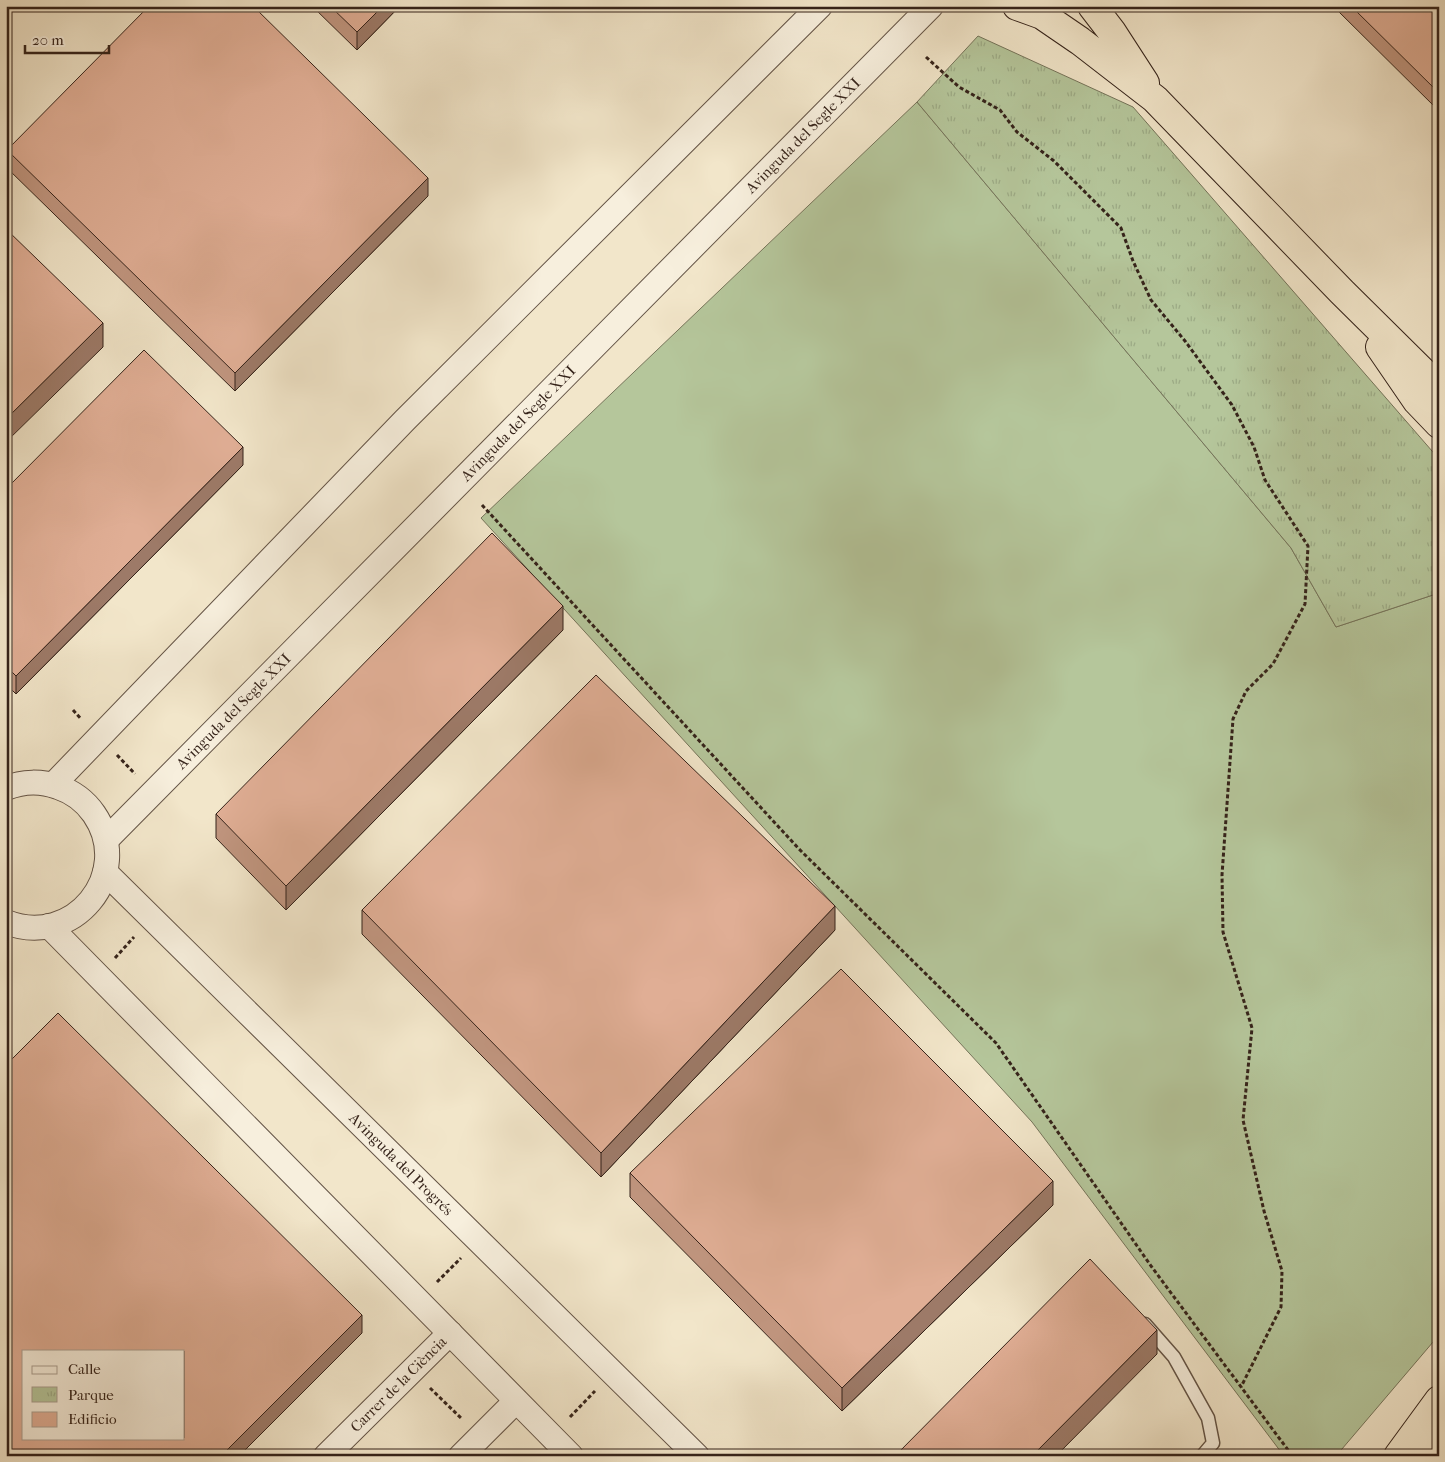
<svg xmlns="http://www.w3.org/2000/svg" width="1445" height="1462" font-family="'IM FELL French Canon',serif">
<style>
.green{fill:#b5c69b;stroke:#75745a}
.park{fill:url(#park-tufts);stroke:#75745a}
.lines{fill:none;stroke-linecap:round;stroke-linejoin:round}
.lane-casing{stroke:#645446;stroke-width:15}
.street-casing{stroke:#645446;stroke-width:26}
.highway-casing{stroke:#35231a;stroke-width:30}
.path{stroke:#35231a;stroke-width:3;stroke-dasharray:4 2.5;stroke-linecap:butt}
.lane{stroke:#f7efdd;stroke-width:12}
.street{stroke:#f7efdd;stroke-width:24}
.highway{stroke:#f2e6ca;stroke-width:28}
.wall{fill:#c19680;stroke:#35231a}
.shaded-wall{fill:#9d7a68;stroke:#35231a}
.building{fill:#e0ae95;stroke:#35231a;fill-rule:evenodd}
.labels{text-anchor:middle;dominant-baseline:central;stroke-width:4;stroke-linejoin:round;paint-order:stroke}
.street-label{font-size:15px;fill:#35231a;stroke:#f7efdd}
</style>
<defs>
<pattern id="park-tufts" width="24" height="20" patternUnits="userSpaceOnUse" patternTransform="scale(1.25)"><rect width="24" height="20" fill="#b5c69b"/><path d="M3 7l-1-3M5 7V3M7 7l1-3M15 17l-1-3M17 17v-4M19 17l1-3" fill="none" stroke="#9caa85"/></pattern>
</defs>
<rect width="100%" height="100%" fill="#f2e6ca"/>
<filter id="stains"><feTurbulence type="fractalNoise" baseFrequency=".004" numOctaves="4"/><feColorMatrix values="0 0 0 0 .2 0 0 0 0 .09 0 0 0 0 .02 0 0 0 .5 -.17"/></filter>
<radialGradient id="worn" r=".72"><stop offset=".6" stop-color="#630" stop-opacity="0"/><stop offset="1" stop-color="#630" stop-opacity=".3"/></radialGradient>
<path class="green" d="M917,102l374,446 45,79 103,-34v742l-103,121h-52l-252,-334 -551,-604z"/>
<path class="park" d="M978,36l155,71 306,352v134l-103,34 -45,-79 -374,-446z"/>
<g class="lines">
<g class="lane-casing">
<path id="lane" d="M1145,1324l29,33 34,61 5,25 -11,13"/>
</g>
<g class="street-casing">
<g id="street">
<path d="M53,785l352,-365 415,-414"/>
<path d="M6,788c17,-7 36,-7 52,-1 15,5 27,14 36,27 41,60 -21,135 -88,108"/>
<path id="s1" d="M106,840l825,-834"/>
<path id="s2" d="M105,872l592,584"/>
<path d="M49,926l522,530"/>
<path id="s3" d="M326,1456l124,-123"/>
<path d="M461,1456l55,-55"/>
</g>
</g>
<g class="highway-casing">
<path id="highway" d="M1017,6l25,9 38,26 75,58 187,193 97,96
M1092,6l20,26 33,51
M1380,347l37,54 22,23
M1398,1456l41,-56
M1426,1456l13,-15"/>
</g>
<path class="path" d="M926,57l33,30 41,23 17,22 37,29 67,67 12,33 18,39 34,41 47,64 22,42 11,33 43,66 -3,58 -32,60 -27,27 -13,28 -11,156 1,57 29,96 -9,92 21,91 18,60 -1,36 -40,80
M482,505l317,344 197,194 155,223 140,188 -1,2
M73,710l8,9
M117,755l18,19
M115,958l19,-21
M437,1282l24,-24
M430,1388l32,31
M570,1417l25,-26"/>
<use href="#lane" class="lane"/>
<use href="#street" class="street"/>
<use href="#highway" class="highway"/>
</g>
<path class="wall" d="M312,6h88l-43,44z
M1333,6h106v105z
M7,150l421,46 -193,195 -228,-223z
M243,465l-227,229 -10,-10v-195z
M563,630l-277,280 -70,-72v-24z
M362,910l473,20 -234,247 -239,-243z
M630,1173l423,32 -211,206 -212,-214z"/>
<path class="shaded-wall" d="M383,6h17l-43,44v-18z
M428,178v18l-193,195v-18z
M103,323v24l-97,95v-23z
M243,447v18l-227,229v-18z
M563,606v24l-277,280v-24z
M835,906v24l-234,247v-24z
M1053,1181v24l-211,206v-23z
M362,1315v18l-123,123h-18z
M1157,1330v24l-101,102h-24z"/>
<path class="building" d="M149,6h104l175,172 -193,195 -228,-223z
M330,6h53l-26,26z
M1351,6h88v87z
M6,229l97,94 -97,96z
M144,350l99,97 -227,229 -10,-10v-177z
M492,533l71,73 -277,280 -70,-72z
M596,675l239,231 -234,247 -239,-243z
M841,969l212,212 -211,207 -212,-215z
M58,1013l304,302 -141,141h-215v-391zM24,1351h160v87h-160z
M1090,1259l67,71 -125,126h-137z"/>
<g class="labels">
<g class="street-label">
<text stroke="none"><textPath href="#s1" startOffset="991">Avinguda del Segle XXI</textPath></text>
<text stroke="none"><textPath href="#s1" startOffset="586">Avinguda del Segle XXI</textPath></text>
<text stroke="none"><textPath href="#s1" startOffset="181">Avinguda del Segle XXI</textPath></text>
<text stroke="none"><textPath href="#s2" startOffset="416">Avinguda del Progrés</textPath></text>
<text stroke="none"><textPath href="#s3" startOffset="102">Carrer de la Ciència</textPath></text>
</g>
</g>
<rect width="1445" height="1462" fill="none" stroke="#f2e6ca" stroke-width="25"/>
<rect x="8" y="8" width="1430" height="1447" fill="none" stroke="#35231a" stroke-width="2.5"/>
<rect x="12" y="12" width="1420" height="1437" fill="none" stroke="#35231a"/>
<rect x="22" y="1350" width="162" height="90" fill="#f7efdd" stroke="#a99d8f"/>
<rect x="32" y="1366" width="25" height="8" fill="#f7efdd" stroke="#a99d8f"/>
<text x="68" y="1374" font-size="15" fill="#35231a">Calle</text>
<rect x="32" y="1387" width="25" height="15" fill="url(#park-tufts)" stroke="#a99d8f"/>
<text x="68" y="1400" font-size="15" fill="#35231a">Parque</text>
<rect x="32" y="1412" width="25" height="15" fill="#e0ae95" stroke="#a99d8f"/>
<text x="68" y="1424" font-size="15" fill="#35231a">Edificio</text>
<path d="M25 45v8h84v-8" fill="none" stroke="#35231a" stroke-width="2.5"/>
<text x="32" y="45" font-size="15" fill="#35231a" stroke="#f7efdd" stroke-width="4" paint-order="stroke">20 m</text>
<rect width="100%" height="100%" filter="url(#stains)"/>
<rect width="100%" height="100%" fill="url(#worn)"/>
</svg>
